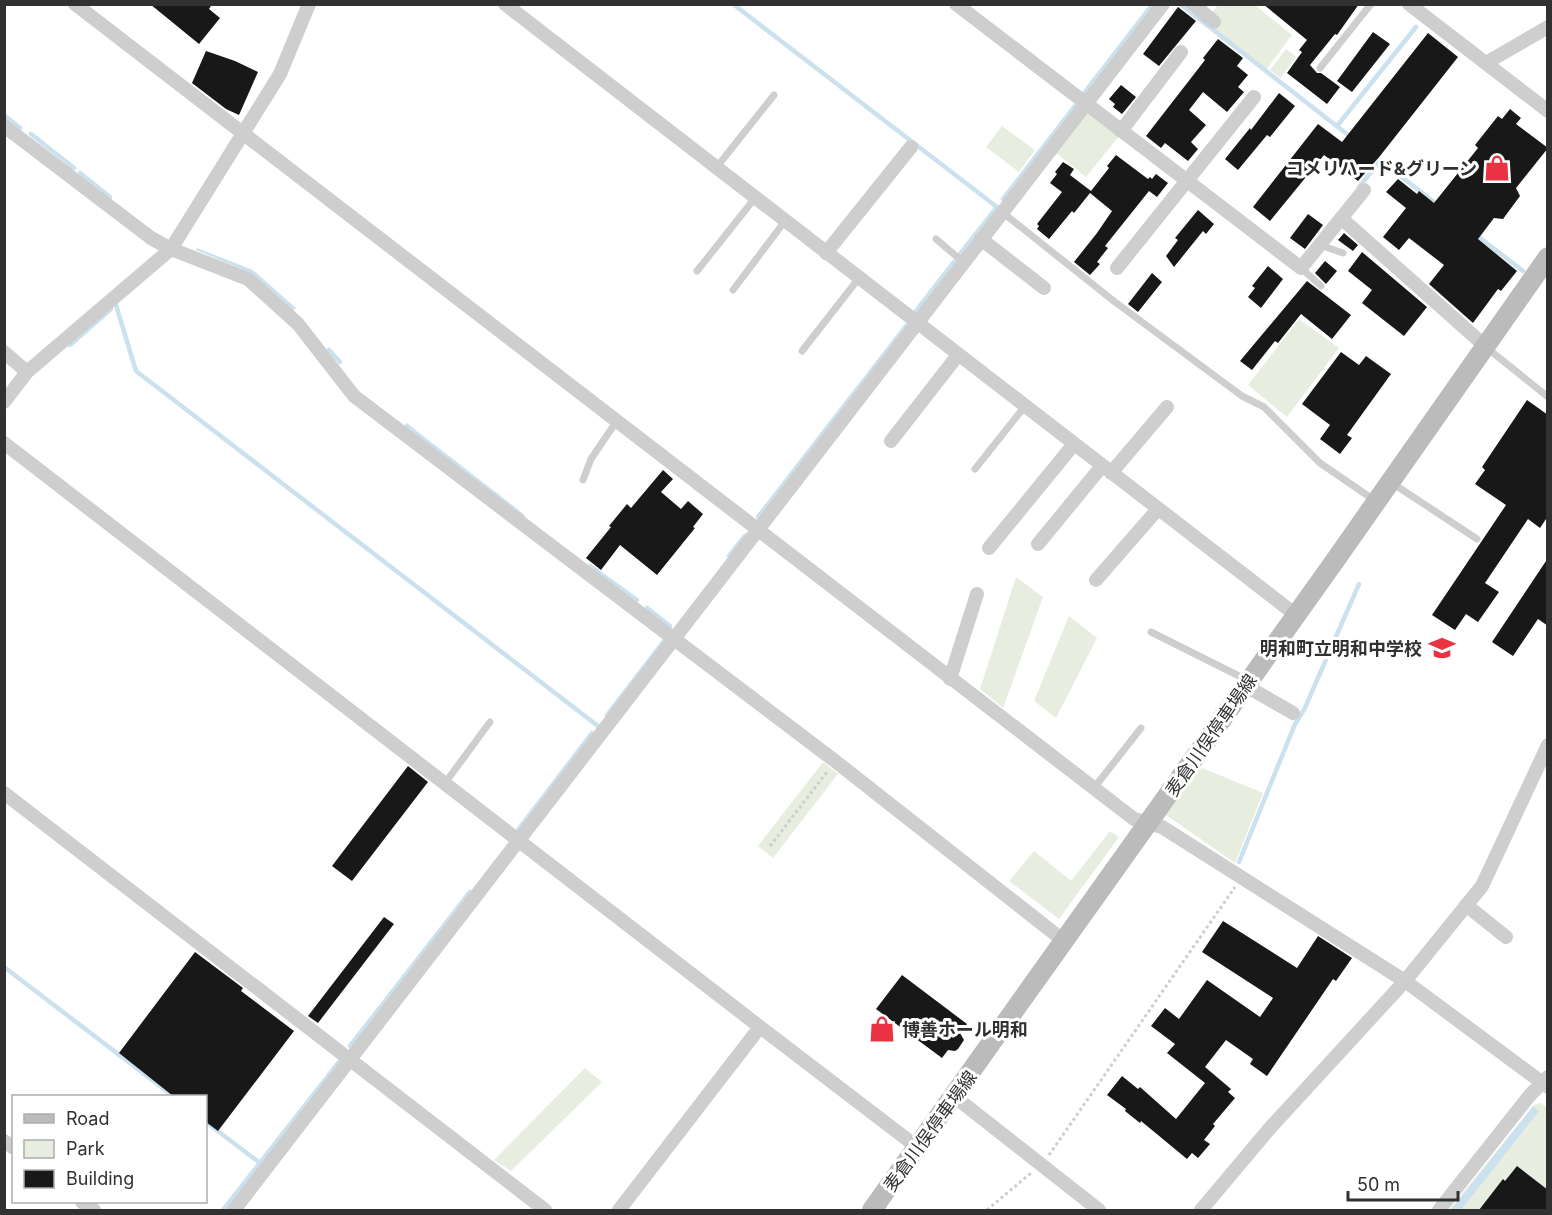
<svg xmlns="http://www.w3.org/2000/svg" width="1552" height="1215" font-family="Inter,'Noto Sans JP',sans-serif">
<style>
.green{fill:#e7eedf}
.water{fill:#cbe1ee}
.lines{fill:none;stroke-linecap:round;stroke-linejoin:round}
.stream{stroke:#cbe1ee;stroke-width:4.5}
.building{fill:#181818}
.path{stroke:#cecece;stroke-width:3;stroke-dasharray:3 3;stroke-linecap:butt}
.service{stroke:#cecece;stroke-width:7}
.minor{stroke:#cecece;stroke-width:14}
.secondary{stroke:#bbb;stroke-width:20}
.labels{text-anchor:middle;dominant-baseline:central;stroke-width:6;stroke-linejoin:round;paint-order:stroke}
.poi-label{font-size:18px;font-weight:bold;fill:#313131;stroke:#fff;text-anchor:end}
.street-label{font-size:18px;fill:#313131;stroke:#fff}
</style>
<rect width="100%" height="100%" fill="#fff"/>
<path class="green" d="M1218,5h37l37,30 -26,35 -61,-49z
M1286,49l10,8 -16,21 -10,-8z
M1090,111l30,24 -34,42 -31,-25 31,-39z
M1002,126l33,24 -16,22 -33,-25z
M1299,319l40,29 -52,69 -39,-32z
M1016,577l27,20 -40,111 -23,-19z
M1069,616l28,22 -41,80 -22,-17z
M823,762l15,12 -65,84 -15,-12z
M1200,767l63,26 -28,70 -69,-48z
M1110,831l9,6 -60,82 -50,-38 25,-30 37,30z
M585,1068l17,14 -91,89 -17,-11z
M1541,1103l6,5v102h-98l85,-105z"/>
<path class="water" d="M197,248l56,22 43,38 -3,3 -42,-38 -55,-23z
M407,423l11,9 107,83 -3,4 -118,-93z
M1533,1106l6,5 -78,99h-10z"/>
<g class="lines">
<path class="stream" d="M733,4l264,203 -37,47
M1180,4l172,134
M1085,92l68,-88
M4,115l16,13
M1337,126l79,-99
M31,134l43,34
M1373,155l65,50
M80,173l30,24
M1359,187l22,-27
M1003,199l72,-93
M1475,234l48,37
M116,305l20,66 462,355
M916,311l38,-49
M70,345l41,-36
M329,350l11,12
M758,517l149,-192
M729,556l16,-20
M590,566l47,34
M647,608l23,18
M607,715l57,-74
M518,830l74,-97
M1239,862l56,-138 9,-14 55,-126
M4,967l169,129
M350,1046l120,-154
M206,1122l54,41
M223,1210l116,-148"/>
</g>
<path class="building" d="M150,4h62l-3,5 11,9 -21,26z
M1263,4h96l-22,31 -2,-1 -25,31 7,8h4l19,14 -13,17 -40,-31 15,-21 -3,-2 8,-10z
M1178,7l18,14 -37,45 -16,-12z
M1373,32l17,12 -38,48 -15,-11z
M1428,33l30,24 -78,99 -22,25 -34,-26 -54,66 -17,-14 65,-83 24,18z
M1218,39l25,19 -6,8 11,9 -10,12 6,5 -17,20 -24,-20 -14,18 17,15 -15,17 7,7 -10,12 -23,-18 -4,5 -15,-12 59,-76 -2,-2z
M206,51l29,10 23,11 -19,43 -13,-6 -34,-26z
M1121,85l15,12 -14,17 -9,-7 2,-3 -6,-5z
M1279,93l16,13 -25,31 -3,-2 -29,35 -13,-11 25,-31 1,2z
M1510,109l11,9 -5,6 32,24 -32,40 4,8 -17,23 -9,-1 -16,21 39,32 -16,20 -3,-2 -25,34 -44,-39 15,-19 -35,-27 -10,12 -16,-13 23,-29 -20,-16 12,-13 19,15 2,-3 15,12 44,-55 -3,-3 23,-29 4,3z
M1116,155l32,24 2,-2 2,2 4,-5 12,9 -11,14 -8,-6 -44,55 3,2 -11,14 3,2 -10,11 -16,-13 23,-29 15,-22 -22,-18 -16,20 -2,-2 -23,28 -12,-10 2,-3 -2,-2 25,-32 -12,-9 7,-9 -2,-2 8,-10 11,7 -4,6 21,16 18,-23 -2,-2z
M1198,210l16,14 -8,10 -3,-3 -29,36 -8,-11 12,-16 -3,-2z
M1308,214l15,11 -18,24 -15,-11z
M1344,233l14,12 -5,6 -15,-11z
M1362,252l65,55 -23,29 -42,-33 10,-13 -24,-19z
M1325,261l12,10 -11,13 -11,-11z
M1268,266l15,13 -22,29 -13,-11 7,-9 -3,-2z
M1152,273l10,9 -24,30 -10,-8z
M1307,281l44,34 -19,24 -31,-25 -23,29 -3,-2 -23,29 -12,-9z
M1341,352l18,13 7,-9 25,18 -44,61 5,3 -12,16 -20,-15 10,-14 -28,-21z
M1527,400l21,15v101l-8,12 -12,-9 -43,64 14,9 -21,30 -12,-8 -11,16 -23,-15 74,-110 -31,-21 10,-14 -3,-3z
M663,470l10,9 -12,13 20,17 7,-8 15,13 -10,13 2,1 -38,47 -37,-30 -19,25 -15,-12 25,-31 -2,-1 18,-22 4,4z
M1548,558v68l-10,-7 -25,37 -21,-14z
M408,766l20,16 -76,99 -20,-15z
M384,917l10,7 -76,99 -10,-7z
M1223,921l74,47 21,-32 34,22 -16,23 -3,-2 -66,97 -17,-12 3,-5 -27,-19 -21,27 26,22 -3,3 7,6 -22,26 2,2 -11,14 6,4 -12,14 -6,-5 -5,6 -46,-38 -1,2 -15,-12 1,-2 -19,-14 15,-19 16,13 2,-2 36,32 29,-36 -38,-30 8,-9 -24,-18 14,-18 14,11 28,-39 53,37 13,-19 -71,-46z
M195,952l48,36 -2,3 53,40 -76,100 -12,-9v-26h-33l-54,-43z
M902,975l65,49 -7,9 4,7 -6,9 -3,2 -7,-1 -6,8 -66,-49z
M1517,1166l31,24v20h-69l24,-31 2,2z"/>
<g class="lines">
<path class="path" d="M770,846l57,-74
M1049,1155l186,-268
M987,1210l44,-37"/>
<path class="service" d="M1320,68l51,-64
M716,168l58,-73
M1002,212l113,90 127,94 22,11 56,56 54,37
M936,239l27,23
M1320,245l23,8
M1301,268l20,18
M697,271l58,-73
M733,290l52,-69
M1487,348l61,49
M802,351l57,-73
M975,469l50,-63
M583,480l8,-21 25,-37
M1392,483l85,56
M1151,632l96,48
M445,783l45,-61
M1094,788l47,-60"/>
<path class="minor" d="M75,4l1059,815 28,8 243,154 143,106
M505,4l791,611
M956,4l345,264 63,-78
M1193,4l21,18
M1409,4l139,107
M1486,63l62,-36
M4,126l147,112 20,11 77,30 50,45 56,72 481,365 229,180
M1121,131l60,-79
M1341,218l144,128
M981,239l63,49
M826,253l85,-106
M1117,268l137,-171
M4,352l23,20
M4,402l23,-30 144,-123 109,-175 29,-70
M891,441l67,-86
M4,443l756,584 157,120
M1111,473l56,-66
M1038,544l64,-78
M989,548l85,-104
M1096,580l62,-71
M950,679l27,-85
M1246,686l47,27
M4,793l541,417
M1466,905l40,32
M955,1097l144,113
M4,1141l10,7
M82,1202l12,8
M234,1210l929,-1206
M619,1210l141,-183
M1201,1210l69,-82 135,-147 77,-95 66,-141
M1439,1210l91,-115 18,-18"/>
<path class="secondary" d="M872,1210l462,-648 214,-305"/>
</g>
<defs>
<g id="shop-bare" transform="scale(2.07)"><path d="M-5-2.5h2.3a2.7 3.5 0 0 1 5.4 0H5L5.5 6h-11ZM-1.5-2.5h3a1.5 2.3 0 0 0-3 0Z" fill="#e93242" stroke="#fff" stroke-width="2.5" paint-order="stroke"/></g>
<g id="school-bare" transform="scale(2.07)"><path d="M0-5L7-2L0 1L-7-2ZM-4 1L0 2.5L4 1V4Q0 6-4 4Z" fill="#e93242" stroke="#fff" stroke-width="2.5" paint-order="stroke"/></g>
</defs>
<g fill-rule="evenodd">
<use href="#shop-bare" x="1497" y="168"/>
<use href="#school-bare" x="1442" y="648"/>
<use href="#shop-bare" x="882" y="1029"/>
</g>
<g class="labels">
<g class="poi-label">
<text x="1477" y="168">コメリハード&amp;グリーン</text>
<text x="1422" y="648">明和町立明和中学校</text>
<text x="902" y="1029" text-anchor="start">博善ホール明和</text>
</g>
<g class="street-label">
<text transform="translate(1211 735) rotate(-55)">麦倉川俣停車場線</text>
<text transform="translate(930 1131) rotate(-54)">麦倉川俣停車場線</text>
</g>
</g>
<rect width="1552" height="1215" fill="none" stroke="#313131" stroke-width="12"/>
<rect x="12" y="1095" width="195" height="108" fill="#ffffff" stroke="#adadad" stroke-width="1.5"/>
<rect x="24" y="1114" width="30" height="9" fill="#bbbbbb" stroke="#adadad" stroke-width="1.5"/>
<text x="66" y="1125" font-size="18" fill="#313131">Road</text>
<rect x="24" y="1140" width="30" height="18" fill="#e7eedf" stroke="#adadad" stroke-width="1.5"/>
<text x="66" y="1155" font-size="18" fill="#313131">Park</text>
<rect x="24" y="1170" width="30" height="18" fill="#181818" stroke="#adadad" stroke-width="1.5"/>
<text x="66" y="1185" font-size="18" fill="#313131">Building</text>
<path d="M1348 1191v9h110v-9" fill="none" stroke="#313131" stroke-width="3"/>
<text x="1357" y="1191" font-size="18" fill="#313131" stroke="#ffffff" stroke-width="4.5" paint-order="stroke">50 m</text>
</svg>
